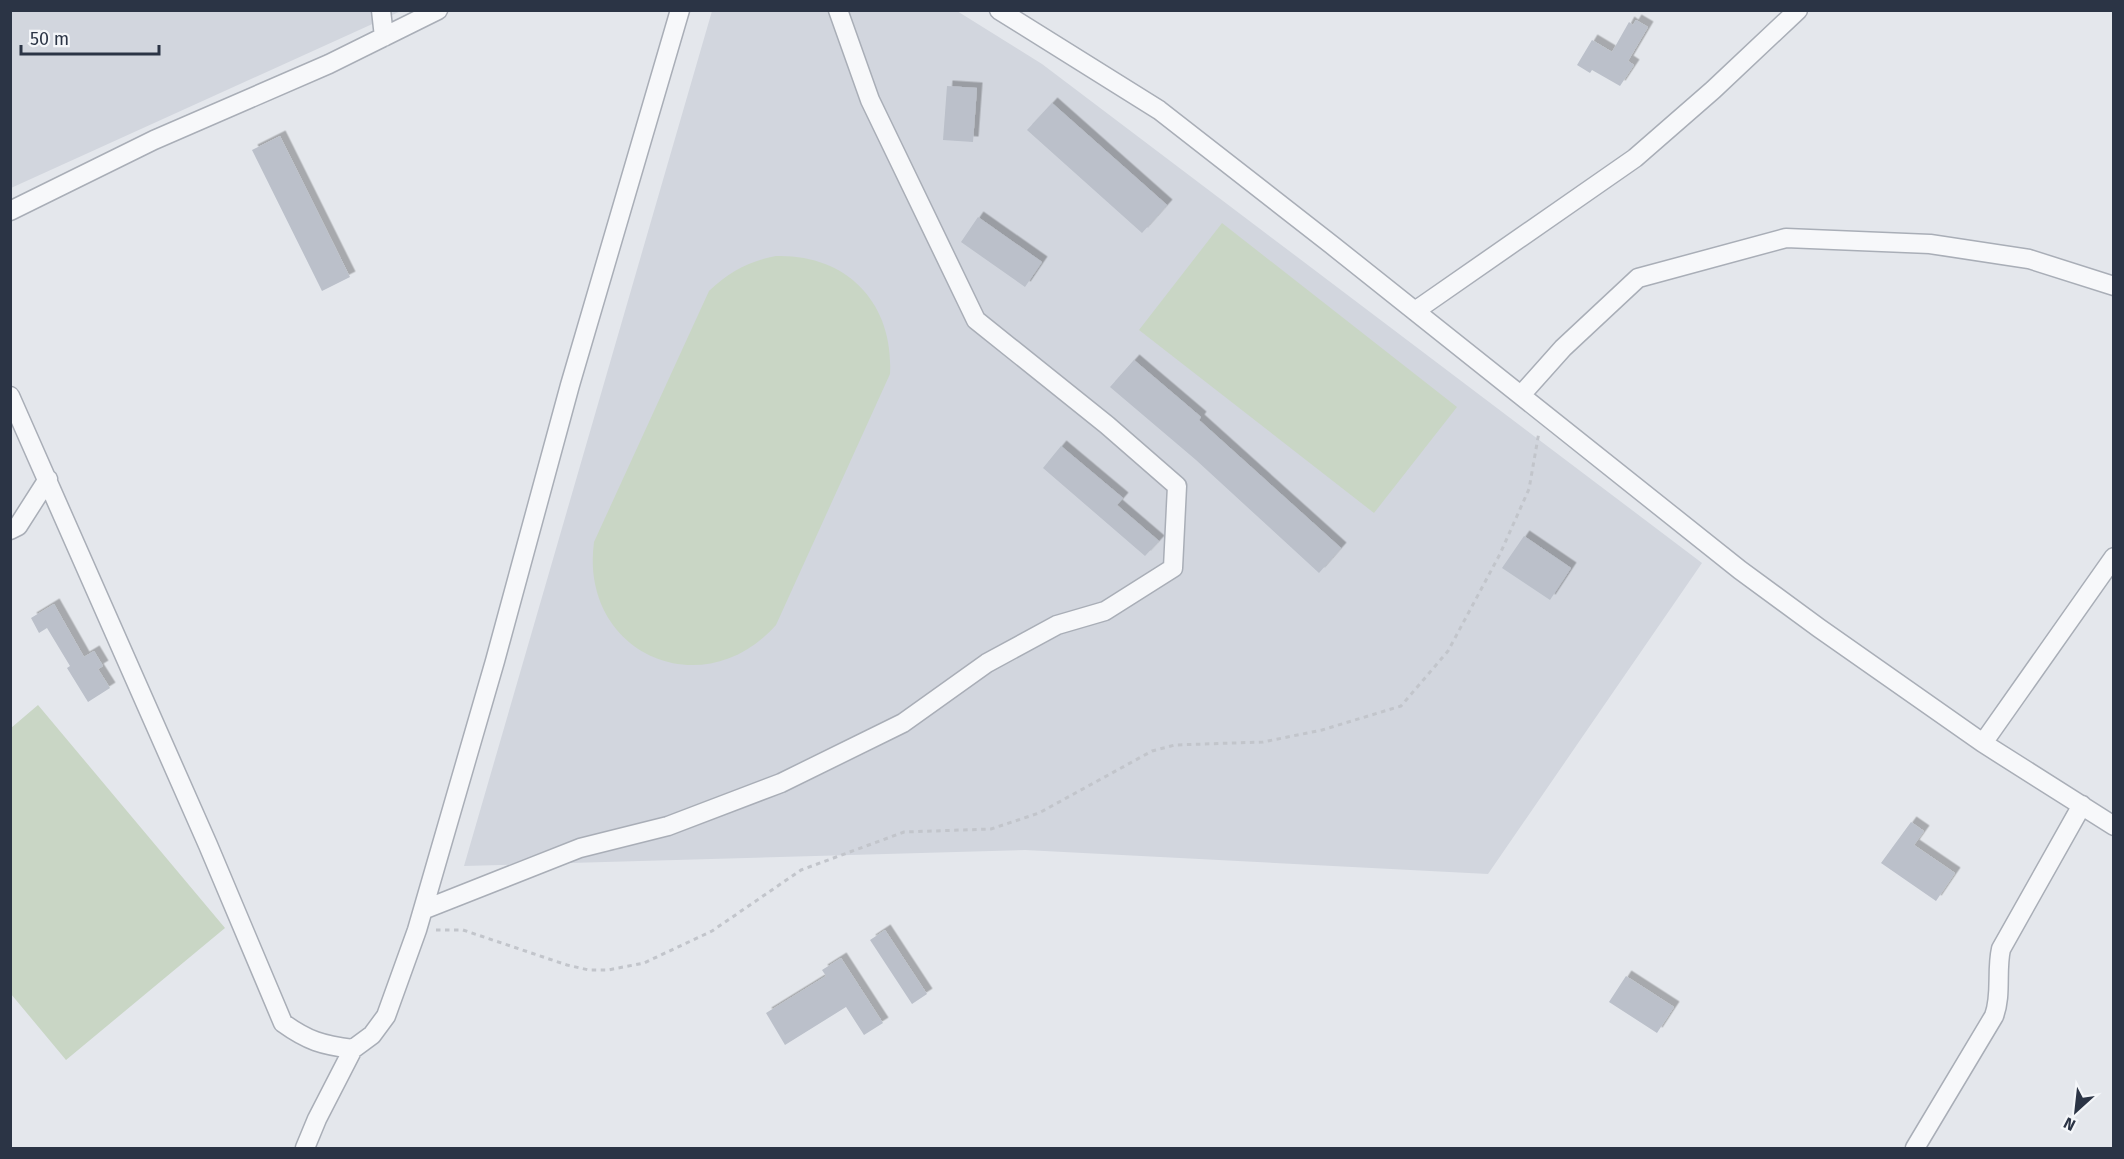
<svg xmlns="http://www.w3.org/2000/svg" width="2124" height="1159" font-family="'Fira Sans',sans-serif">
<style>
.built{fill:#d2d6de}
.grass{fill:#c9d6c5}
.building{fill:#bbc0ca;filter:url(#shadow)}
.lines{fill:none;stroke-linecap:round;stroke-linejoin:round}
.minor-casing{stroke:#a9aeb7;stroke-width:21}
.path{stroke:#c2c5cb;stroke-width:3;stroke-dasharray:4.5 4.5;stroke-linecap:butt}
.minor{stroke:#f7f8fa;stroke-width:18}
</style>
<defs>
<filter id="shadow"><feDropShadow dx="5.5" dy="-5.5" stdDeviation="0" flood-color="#0004"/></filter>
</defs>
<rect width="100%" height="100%" fill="#e4e7ec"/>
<path class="built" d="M11,10l390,1 -390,177z
M712,11h245l85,53 660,499 -214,311 -463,-24 -561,16z"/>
<path class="grass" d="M1222,223l235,184 -83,106 -235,-183z
M776,256c71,-2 118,47 114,118l-114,251c-74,83 -197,28 -182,-83l115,-251c20,-19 40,-30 67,-35z
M38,705l187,223 -159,132 -55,-66v-266z"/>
<path class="building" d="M1636,20l12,7 -20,34 6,4 -14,21 -28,-16 -2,3 -13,-8 15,-25 20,12 17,-30 4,3z
M947,86l30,2 -4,54 -30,-2z
M1052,103l115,102 -25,28 -115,-103z
M280,136l70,141 -28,14 -70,-141z
M978,217l64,45 -17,25 -64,-45z
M1134,360l67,57 -2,3 142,128 -22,25 -123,-113 -86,-73z
M1061,446l62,52 -6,7 42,36 -14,15 -102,-88z
M1524,536l47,32 -21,32 -48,-32z
M54,604l30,53 10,-6 9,15 -5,3 12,19 -22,14 -21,-34 3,-2 -23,-38 -8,5 -8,-15z
M1911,822l13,9 -10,14 41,28 -19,28 -55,-38z
M885,930l42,64 -15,10 -42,-64z
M841,958l42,65 -19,12 -18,-28 -61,38 -19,-32 60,-37 -4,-6z
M1626,976l48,31 -17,26 -48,-31z"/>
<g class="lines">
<g class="minor-casing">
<path id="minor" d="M381,10l3,27
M999,10l160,100 173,135 408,325 79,58 164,115 131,83
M10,211l144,-71 175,-76 109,-54
M1415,311l220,-153 78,-68 85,-80
M1521,395l42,-47 75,-70 148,-40 144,6 99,15 85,27
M10,396l198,449 75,178c25,18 39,22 70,26l-36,70 -12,29
M10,530l8,-4 30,-47
M1983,743l131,-186
M423,910l157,-62 88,-22 113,-43 122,-60 84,-60 70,-38 48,-14 68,-43 4,-82 -70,-61 -131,-105 -106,-220 -32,-90
M353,1049l19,-14 14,-19 31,-86 78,-269 75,-276 110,-375
M1915,1148l79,-132c8,-21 2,-45 7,-67l81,-144"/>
</g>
<path class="path" d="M436,930h27l104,35 22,5h19l36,-7 68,-32 89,-61 103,-38 87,-3 48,-16 113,-62 23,-6 88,-3 59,-12 79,-24 47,-55 52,-97 29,-65 10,-57"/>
<use href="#minor" class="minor"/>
</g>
<rect width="2124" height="1159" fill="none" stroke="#2b3445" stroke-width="24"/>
<g transform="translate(2076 1111) rotate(207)" stroke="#f4f6f9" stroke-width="4.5" paint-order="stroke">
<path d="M0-4.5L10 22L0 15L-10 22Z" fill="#2b3445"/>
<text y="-9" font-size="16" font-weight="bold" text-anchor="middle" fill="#2b3445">N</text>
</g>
<path d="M21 45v9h138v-9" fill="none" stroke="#2b3445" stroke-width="3"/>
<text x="30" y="45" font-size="18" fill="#2b3445" stroke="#f4f6f9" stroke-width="4.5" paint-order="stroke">50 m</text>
</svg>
